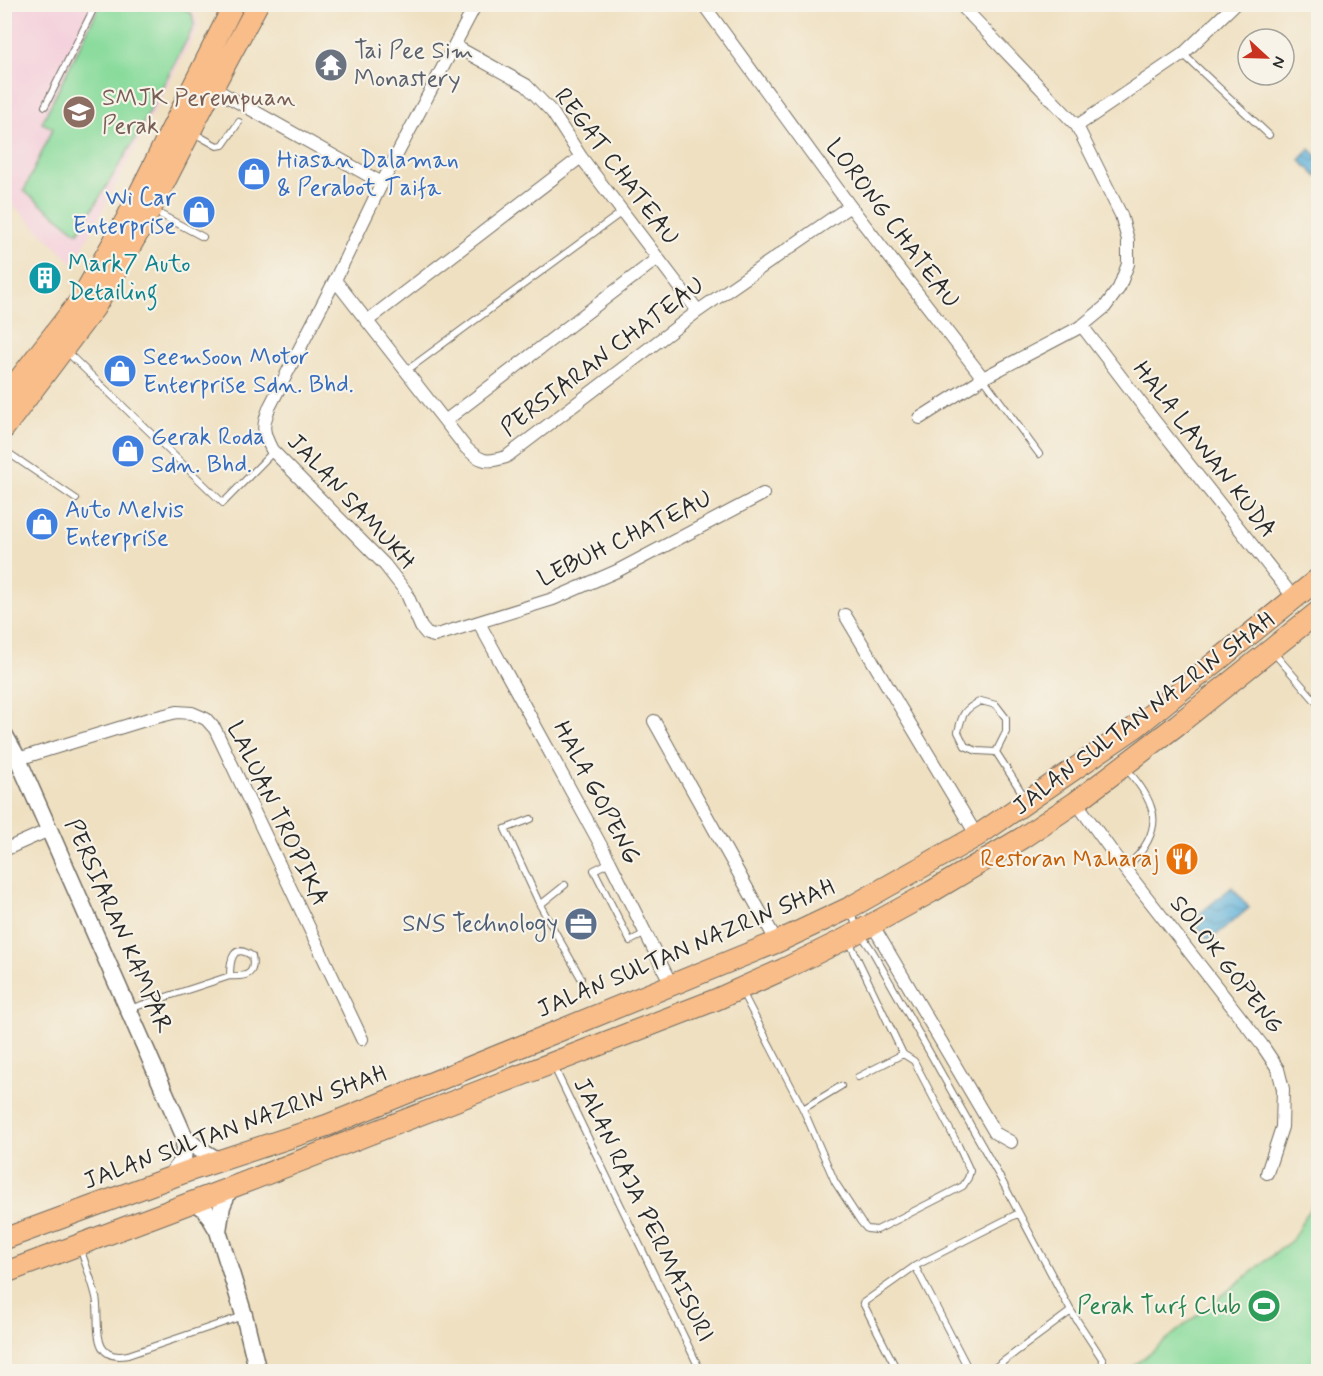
<svg xmlns="http://www.w3.org/2000/svg" width="1323" height="1376" font-family="Mynerve,sans-serif">
<style>
.built{fill:#f4cfdc}
.garden{fill:#89db9c;stroke:#5a8364;stroke-width:1.5}
.water{fill:url(#water-waves);stroke:#446e82;stroke-width:1.5}
.lines{fill:none;stroke-linecap:round;stroke-linejoin:round}
.service-casing{stroke:#706a60;stroke-width:8}
.minor-casing{stroke:#706a60;stroke-width:14}
.tertiary-casing{stroke:#706a60;stroke-width:19}
.primary-casing{stroke:#706a60;stroke-width:22}
.trunk-casing{stroke:#706a60;stroke-width:23}
.service{stroke:#fff;stroke-width:6}
.minor{stroke:#fff;stroke-width:12}
.tertiary{stroke:#fff;stroke-width:16}
.primary{stroke:#f8bd89;stroke-width:20}
.trunk{stroke:#f8bd89;stroke-width:21}
.labels{text-anchor:middle;dominant-baseline:central;stroke-width:4.5;stroke-linejoin:round;paint-order:stroke}
.worship-label{font-size:24px;fill:#5b616d;stroke:#f7f3e8;text-anchor:start}
.education-label{font-size:24px;fill:#785e54;stroke:#f7f3e8;text-anchor:start}
.shop-label{font-size:24px;fill:#366cbe;stroke:#f7f3e8;text-anchor:start}
.street-label{font-size:24px;fill:#2b2b2b;stroke:#f7f3e8}
.culture-label{font-size:24px;fill:#0d838f;stroke:#f7f3e8;text-anchor:start}
.food-label{font-size:24px;fill:#c56008;stroke:#f7f3e8;text-anchor:end}
.service-label{font-size:24px;fill:#4e5e75;stroke:#f7f3e8;text-anchor:end}
.leisure-label{font-size:24px;fill:#27864d;stroke:#f7f3e8;text-anchor:end}
</style>
<defs>
<pattern id="water-waves" width="16" height="10" patternUnits="userSpaceOnUse" patternTransform="scale(1.5)"><rect width="16" height="10" fill="#5db0d9"/><path d="M0 5q4-4 8 0t8 0" fill="none" stroke="#4d8fb0"/></pattern>
</defs>
<rect width="100%" height="100%" fill="#f7f3e8"/>
<filter id="ink" filterUnits="userSpaceOnUse"><feTurbulence type="fractalNoise" baseFrequency=".0167" numOctaves="2"/><feDisplacementMap in="SourceGraphic" scale="12" xChannelSelector="R" yChannelSelector="G"/><feConvolveMatrix kernelMatrix="1 2 1 2 8 2 1 2 1" color-interpolation-filters="sRGB"/></filter>
<filter id="wash" filterUnits="userSpaceOnUse"><feTurbulence type="fractalNoise" baseFrequency=".008" numOctaves="4" result="noise"/><feDisplacementMap in="SourceGraphic" scale="24" xChannelSelector="R" yChannelSelector="G"/><feGaussianBlur stdDeviation="1.35" result="paint"/><feColorMatrix in="noise" values="0 0 0 0 0 0 0 0 0 0 0 0 0 0 0 0 0 1.4 0 .05"/><feComposite in="paint" operator="in"/></filter>
<g filter="url(#wash)">
<rect width="100%" height="100%" fill="#efe0c1"/>
<path class="built" d="M4,5h175l16,8 4,13 -125,238 -69,-67z"/>
<path class="garden" d="M100,5h76l16,9 2,12 -60,115 -56,92 -54,-42 29,-63 -11,-5z
M1318,1199v172h-191l165,-131 22,-39z"/>
<path class="water" d="M1310,149l8,8v18l-1,2 -17,-17z
M1232,887l17,21 -40,33 -17,-21z"/>
</g>
<g filter="url(#ink)">
<g class="lines">
<g class="service-casing">
<path id="service" d="M1183,54l86,81
M45,106l51,-102
M192,132l25,14 6,-1 16,-23
M154,211l49,26
M66,351l157,152 50,-51
M406,371l216,-159
M983,378l56,76
M4,450l72,49
M1273,652l45,52
M981,701l15,4 10,13v14l-10,20 -19,-1 -12,-5 -7,-14c4,-18 6,-23 23,-31z
M996,752l30,47
M531,819l-26,10 35,76 41,73
M610,862l-16,8 36,71 16,-8
M1125,868c17,-14 35,-38 26,-61 -5,-15 -16,-28 -26,-40
M540,905l25,-20
M850,911l9,20 14,21 129,229 69,130 32,49 -1,12
M849,941l54,113 -45,23
M742,992l61,117 32,73 26,40 6,7 10,1 86,-44 5,-8 2,-7 -12,-26 -44,-84 -11,-7
M129,1009l101,-33c16,1 26,-1 22,-20 -19,-13 -22,3 -22,20
M554,1067l147,305
M803,1109l38,-23
M80,1247c5,17 12,33 16,50 5,23 -8,66 32,58l115,-39
M915,1266l55,106
M898,1372l-35,-69 52,-37 104,-53
M989,1372l82,-61"/>
</g>
<g class="minor-casing">
<path id="minor" d="M476,4l-94,179 -47,97 -65,126c-8,20 -8,25 2,44l113,115 21,27 15,35 6,7 7,2 119,-37 64,-28 146,-77
M703,4l147,202 133,172 99,-52 23,-19 14,-19 9,-24v-24l-7,-25 -44,-89 -117,-122
M455,46l71,39 26,27 29,45 117,154
M213,88l169,95
M1077,126l106,-72 52,-50
M335,280l131,168c15,14 21,15 40,9l192,-146 152,-105
M367,321l214,-164
M1082,326l71,93 141,179
M920,418l63,-40
M445,421l213,-163
M845,615l132,221
M479,623l131,239 62,124
M654,721l123,221
M18,759l127,-39 32,-8 15,1 14,6 9,10 147,310
M1076,802l48,66 138,177 16,24 5,20 -1,38 -15,46
M4,850l45,-20
M872,924l123,209 16,9"/>
</g>
<g class="tertiary-casing">
<path id="tertiary" d="M4,734l14,25 167,379 11,9 23,14
M170,1178l13,-18 2,-22
M194,1202l11,7 13,22 26,84 14,57
M218,1231l4,-25 8,-18"/>
</g>
<g class="primary-casing">
<path id="primary" d="M4,398l76,-98 45,-79 109,-217
M4,429l91,-121 47,-81 71,-139 45,-84"/>
</g>
<g class="trunk-casing">
<path id="trunk" d="M4,1239l187,-69 137,-45 449,-183 72,-34 128,-72 160,-110 181,-147
M4,1273l226,-85 485,-188 69,-31 63,-31 84,-46 91,-54 54,-36 101,-77 141,-113"/>
</g>
<use href="#service" class="service"/>
<use href="#minor" class="minor"/>
<use href="#tertiary" class="tertiary"/>
<use href="#primary" class="primary"/>
<use href="#trunk" class="trunk"/>
</g>
</g>
<defs>
<g id="temple-disc" transform="scale(1.725)"><circle r="9.5" fill="#6b7280" stroke="#f7f3e8"/><path d="M0-6L5-2H3V0L6.5 2.5H4V6H1.5V3h-3V6H-4V2.5H-6.5L-3 0V-2H-5Z" fill="#fff"/></g>
<g id="school-disc" transform="scale(1.725)"><circle r="9.5" fill="#8d6e63" stroke="#f7f3e8"/><path d="M0-5L7-2L0 1L-7-2ZM-4 1L0 2.5L4 1V4Q0 6-4 4Z" fill="#fff"/></g>
<g id="shop-disc" transform="scale(1.725)"><circle r="9.5" fill="#3f7fe0" stroke="#f7f3e8"/><path d="M-5-2.5h2.3a2.7 3.5 0 0 1 5.4 0H5L5.5 6h-11ZM-1.5-2.5h3a1.5 2.3 0 0 0-3 0Z" fill="#fff"/></g>
<g id="building-disc" transform="scale(1.725)"><circle r="9.5" fill="#0f9aa8" stroke="#f7f3e8"/><path d="M-4-6H4V6H1V3H-1V6H-4ZM-2.5-4.3h1.7v1.8h-1.7ZM.8-4.3h1.7v1.8H.8ZM-2.5-1h1.7V.8h-1.7ZM.8-1h1.7V.8H.8Z" fill="#fff"/></g>
<g id="restaurant-disc" transform="scale(1.725)"><circle r="9.5" fill="#e8710a" stroke="#f7f3e8"/><path d="M-5-6h1v4h1v-4h1v4h1v-4h1v5L-1.5 .5V6h-2V.5L-5-1ZM5-6V6H3V1.5H1.5Q1.5-4 5-6Z" fill="#fff"/></g>
<g id="office-disc" transform="scale(1.725)"><circle r="9.5" fill="#5c6f8a" stroke="#f7f3e8"/><path d="M-6-3h4V-5.5h4V-3h4V5H-6ZM-1-4.5V-3h2v-1.5ZM-6 0V1H6V0Z" fill="#fff"/></g>
<g id="stadium-disc" transform="scale(1.725)"><circle r="9.5" fill="#2e9e5b" stroke="#f7f3e8"/><path d="M0-5a6.5 5 0 1 0 0 10a6.5 5 0 1 0 0-10ZM-3.5-1.8h7v3.6h-7Z" fill="#fff"/></g>
</defs>
<g fill-rule="evenodd">
<use href="#temple-disc" x="331" y="65"/>
<use href="#school-disc" x="79" y="112"/>
<use href="#shop-disc" x="254" y="174"/>
<use href="#shop-disc" x="199" y="212"/>
<use href="#building-disc" x="45" y="278"/>
<use href="#shop-disc" x="120" y="371"/>
<use href="#shop-disc" x="128" y="451"/>
<use href="#shop-disc" x="42" y="524"/>
<use href="#restaurant-disc" x="1182" y="859"/>
<use href="#office-disc" x="581" y="924"/>
<use href="#stadium-disc" x="1264" y="1306"/>
</g>
<g class="labels">
<g class="worship-label">
<text x="354" y="51">Tai Pee Sim<tspan x="354" dy="28">Monastery</tspan></text>
</g>
<g class="education-label">
<text x="102" y="98">SMJK Perempuan<tspan x="102" dy="28">Perak</tspan></text>
</g>
<g class="shop-label">
<text x="277" y="160">Hiasan Dalaman<tspan x="277" dy="28">&amp; Perabot Taifa</tspan></text>
<text x="176" y="198" text-anchor="end">Wi Car<tspan x="176" dy="28">Enterprise</tspan></text>
<text x="143" y="357">Seemsoon Motor<tspan x="143" dy="28">Enterprise Sdn. Bhd.</tspan></text>
<text x="151" y="437">Gerak Roda<tspan x="151" dy="28">Sdn. Bhd.</tspan></text>
<text x="65" y="510">Auto Melvis<tspan x="65" dy="28">Enterprise</tspan></text>
</g>
<g class="street-label">
<text transform="translate(616 167) rotate(53)">REGAT CHATEAU</text>
<text transform="translate(892 224) rotate(53)">LORONG CHATEAU</text>
<text transform="translate(603 357) rotate(-37)">PERSIARAN CHATEAU</text>
<text transform="translate(1204 450) rotate(52)">HALA LAWAN KUDA</text>
<text transform="translate(351 502) rotate(47)">JALAN SAMUKH</text>
<text transform="translate(625 539) rotate(-26)">LEBUH CHATEAU</text>
<text transform="translate(1144 714) rotate(-37)">JALAN SULTAN NAZRIN SHAH</text>
<text transform="translate(596 793) rotate(62)">HALA GOPENG</text>
<text transform="translate(277 814) rotate(64)">LALUAN TROPIKA</text>
<text transform="translate(118 926) rotate(66)">PERSIARAN KAMPAR</text>
<text transform="translate(686 949) rotate(-23)">JALAN SULTAN NAZRIN SHAH</text>
<text transform="translate(1226 965) rotate(52)">SOLOK GOPENG</text>
<text transform="translate(235 1128) rotate(-20)">JALAN SULTAN NAZRIN SHAH</text>
<text transform="translate(643 1210) rotate(64)">JALAN RAJA PERMAISURI</text>
</g>
<g class="culture-label">
<text x="68" y="264">Mark7 Auto<tspan x="68" dy="28">Detailing</tspan></text>
</g>
<g class="food-label">
<text x="1159" y="859">Restoran Maharaj</text>
</g>
<g class="service-label">
<text x="558" y="924">SNS Technology</text>
</g>
<g class="leisure-label">
<text x="1241" y="1306">Perak Turf Club</text>
</g>
</g>
<rect width="1323" height="1376" fill="none" stroke="#f7f3e8" stroke-width="24"/>
<g transform="translate(1266 57) rotate(112)"><circle r="28" fill="#f7f3e8" stroke="#a5a39c" stroke-width="1.5"/>
<path d="M0-4.5L10 22L0 15L-10 22Z" fill="#c8321e"/>
<text y="-9" font-size="16" font-weight="bold" text-anchor="middle" fill="#2b2b2b">N</text>
</g>
</svg>
